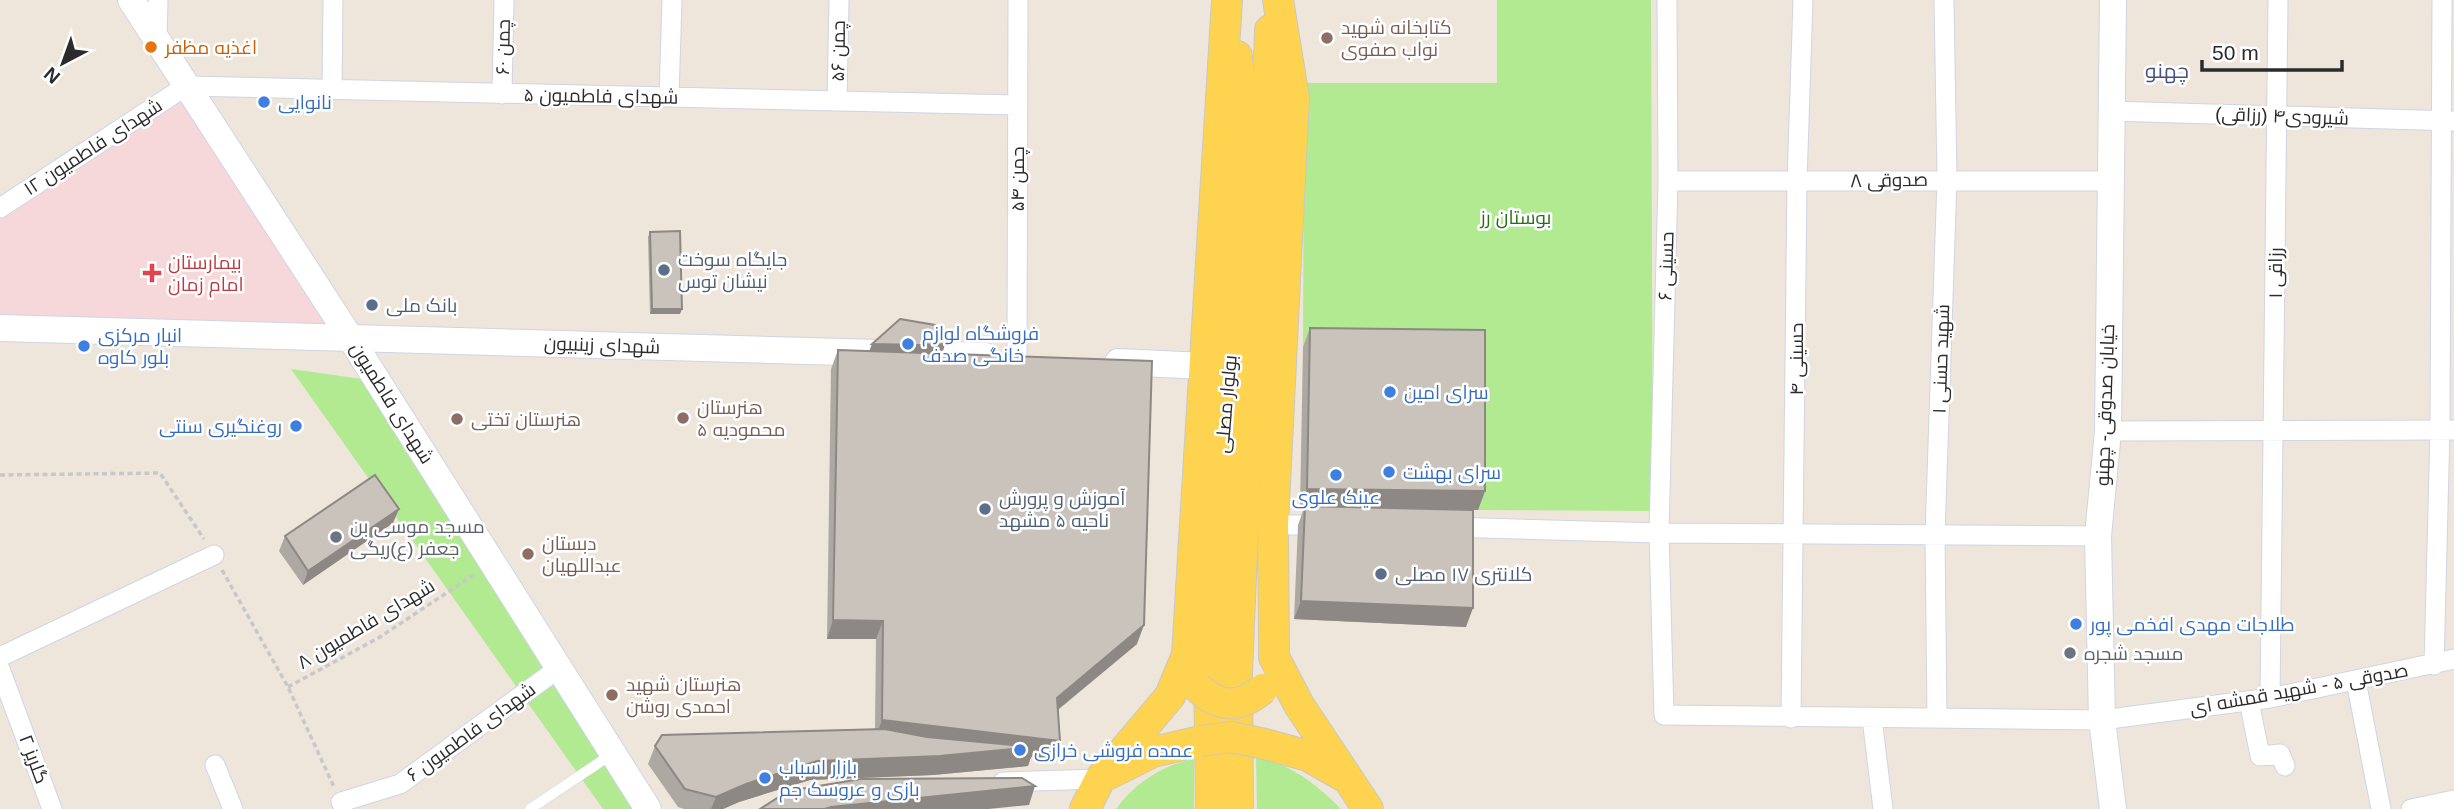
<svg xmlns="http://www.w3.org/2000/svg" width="2454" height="809" font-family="Arial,Cairo,sans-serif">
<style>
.medical{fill:#f6d8da}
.green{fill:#b2ea92}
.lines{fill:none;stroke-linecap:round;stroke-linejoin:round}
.lane-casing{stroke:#d0d4e5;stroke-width:11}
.street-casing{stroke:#d0d4e5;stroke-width:21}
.secondary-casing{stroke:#d0d4e5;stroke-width:28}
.primary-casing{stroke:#c8c8c8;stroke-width:32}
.path{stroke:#c8c8c8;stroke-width:3.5;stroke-dasharray:5 3.5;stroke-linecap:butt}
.lane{stroke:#fff;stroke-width:10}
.street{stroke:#fff;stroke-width:19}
.secondary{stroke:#fff;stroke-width:26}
.primary{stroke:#fed350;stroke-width:30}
.primary-bridge-casing{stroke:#c8c8c8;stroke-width:32;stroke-linecap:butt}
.primary-bridge{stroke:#fed350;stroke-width:30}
.wall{fill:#ada8a1}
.shaded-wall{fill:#8d8883}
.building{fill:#c9c3bb;stroke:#8d8883;stroke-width:2}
.education-dot{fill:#8d6e63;stroke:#fff;stroke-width:2.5}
.food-dot{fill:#e8710a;stroke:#fff;stroke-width:2.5}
.shop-dot{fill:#3f7fe0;stroke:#fff;stroke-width:2.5}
.service-dot{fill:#5c6f8a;stroke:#fff;stroke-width:2.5}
.health-dot{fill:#e0444e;stroke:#fff;stroke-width:2.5}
.worship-dot{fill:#6b7280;stroke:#fff;stroke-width:2.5}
.labels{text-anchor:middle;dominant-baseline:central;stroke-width:5;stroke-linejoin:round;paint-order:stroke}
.education-label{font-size:19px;fill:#785e54;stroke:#fff;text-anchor:start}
.food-label{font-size:19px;fill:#c56008;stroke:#fff;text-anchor:start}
.street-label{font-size:19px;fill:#2b2b2b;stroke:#fff}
.shop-label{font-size:19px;fill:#366cbe;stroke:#fff;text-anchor:start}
.park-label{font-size:19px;fill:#286f13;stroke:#fff}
.service-label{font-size:19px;fill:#4e5e75;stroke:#fff;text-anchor:start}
.health-label{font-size:19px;fill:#be3a42;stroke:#fff;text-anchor:start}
.worship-label{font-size:19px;fill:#5b616d;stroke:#fff;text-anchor:start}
.neighbourhood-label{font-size:21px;fill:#465280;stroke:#fff}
</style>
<rect width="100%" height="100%" fill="#eee6db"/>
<path class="medical" d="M182,94l167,246 -349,-8v-118z"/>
<path class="green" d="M1497,0h154l2,511 -175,-1 1,-73 -176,-90 1,-264h193z
M291,369l71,10 273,430h-32z
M1256,758c35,5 61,27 85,51h-84z
M1194,759v50h-78c19,-26 46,-44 78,-50z"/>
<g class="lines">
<g class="lane-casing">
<path id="lane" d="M530,809l82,-55"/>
</g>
<g class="street-casing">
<path id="street" d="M1667,0l1,181 -9,352 5,182 438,5 168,-22 184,-39
M157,41l1,-41
M332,90l1,-90
M502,94l2,-94
M669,97l3,-97
M837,101l2,-101
M2110,111l344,10
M1668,181h441
M0,208l186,-122 831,19
M1017,358l1,-358
M2108,431l346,-1
M1273,525h51
M1448,527l211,6 439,3
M0,657l214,-102
M2434,665l6,-235 2,-430
M0,669l52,140
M2356,681l25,128
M2270,698l8,-698
M2249,701l11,55 20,-2 5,12
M1791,718l6,-536 6,-182
M1872,718l11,91
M1937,718l-2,-183 12,-356 -3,-179
M215,765l18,44
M1003,782l97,-3
M341,802l59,-18 159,-116
M2411,809l43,-9"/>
</g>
<g class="secondary-casing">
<path id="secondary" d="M131,0l220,339 297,470
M0,328l985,28
M1118,362l87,4
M2113,809l-11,-89 -4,-184 10,-105 5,-431"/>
</g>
<g class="primary-casing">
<path id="primary" d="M1278,0l16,98 -21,427 1,132 25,48 69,104
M1265,744l43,12 35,20
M1109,774l44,-22 47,-11
M1085,809l15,-30 70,-83 17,-41 40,-655
M1211,809l-2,-140 34,-541 -6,-72
M1238,809l-1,-136 8,-192 15,-165 10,-286"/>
</g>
<path class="path" d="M0,475l160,-2 44,66
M222,570l66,117 46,100
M288,687l92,-50 95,-63"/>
<use href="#lane" class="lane"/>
<use href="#street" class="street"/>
<use href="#secondary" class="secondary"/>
<use href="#primary" class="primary"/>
<g class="primary-bridge-casing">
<path id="primary-bridge" d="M1197,687c22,21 42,22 66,2
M1200,741l31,-4 34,7"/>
</g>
<use href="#primary-bridge" class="primary-bridge"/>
</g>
<path class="wall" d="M650,232l30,82h-30l-2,-77z
M1310,328l175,163 -7,19h-5l-7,117 -172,-8 4,-94 6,-17h-4l3,-161z
M945,344l-3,10 195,290 -79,66 -5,50 -22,-3 -3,9 -95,9 -123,5 -71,22 -16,7h-39l-6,-2 -30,-43 7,-18 220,-17 1,-90h-49l4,-270 7,-19 31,1z
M393,523l-90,62 -24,-34 6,-15z"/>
<path class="shaded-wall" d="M652,309h30l-2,5h-30z
M872,344h73l-3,10h-74z
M1307,489l178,2 -7,19 -178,-2z
M399,509l-6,14 -90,62 5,-14z
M1301,601l172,7 -7,19 -172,-8z
M833,620l50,1 -7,18h-49z
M1144,625l-7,19 -87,72 7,-18z
M882,720l178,21 -7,19 -22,-3 -3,9 -95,9 -123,5 -71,22 -16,7h-12l5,-12 30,-13 129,-46z
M1035,786l-6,19 -41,4h-163l6,-2z"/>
<path class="building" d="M680,231l2,78h-30l-2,-77z
M900,319l35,6 10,19 -25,1 -48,-1z
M1310,328l175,2v161l-178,-2z
M838,350l314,11 -8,264 -87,73 3,43 -178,-21 1,-99 -50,-1z
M375,475l24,34 -91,62 -23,-35z
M1305,506l168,4v98l-172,-7z
M885,729l42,8 108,10 -95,9 -123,5 -71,23 -30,13 -31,-8 -30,-43 7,-11z
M1022,778l13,8 -204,21 -6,2h-65l22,-14 18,-6 61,-10z"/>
<g class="education-dot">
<circle cx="1327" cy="38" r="7"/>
<circle cx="683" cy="418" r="7"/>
<circle cx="457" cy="419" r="7"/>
<circle cx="528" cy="554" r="7"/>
<circle cx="612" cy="695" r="7"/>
</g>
<circle class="food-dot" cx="151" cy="47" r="7"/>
<g class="shop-dot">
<circle cx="264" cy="102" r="7"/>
<circle cx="908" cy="344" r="7"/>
<circle cx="84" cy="346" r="7"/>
<circle cx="1390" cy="392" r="7"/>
<circle cx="296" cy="426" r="7"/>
<circle cx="1389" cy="472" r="7"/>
<circle cx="1336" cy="475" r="7"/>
<circle cx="2076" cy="624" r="7"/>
<circle cx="1020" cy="750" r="7"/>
<circle cx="765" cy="778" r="7"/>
</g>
<g class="service-dot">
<circle cx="664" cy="270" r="7"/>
<circle cx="372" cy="305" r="7"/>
<circle cx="985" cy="509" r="7"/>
<circle cx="1381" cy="574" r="7"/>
</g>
<path class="health-dot" d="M148.5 262.5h7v7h7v7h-7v7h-7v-7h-7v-7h7z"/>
<g class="worship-dot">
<circle cx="336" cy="537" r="7"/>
<circle cx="2070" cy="653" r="7"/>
</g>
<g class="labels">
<g class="education-label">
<text x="1341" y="27">کتابخانه شهید<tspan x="1341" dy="22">نواب صفوی</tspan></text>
<text x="697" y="407">هنرستان<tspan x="697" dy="22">محمودیه ۵</tspan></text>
<text x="471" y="419">هنرستان تختی</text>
<text x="542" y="543">دبستان<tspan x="542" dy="22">عبداللهیان</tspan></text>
<text x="626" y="684">هنرستان شهید<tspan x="626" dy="22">احمدی روشن</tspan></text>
</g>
<g class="food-label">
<text x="165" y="47">اغذیه مظفر</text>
</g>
<g class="street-label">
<text transform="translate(503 47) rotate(-89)">چمن ۶۰</text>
<text transform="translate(838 51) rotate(-89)">چمن ۵۶</text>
<text transform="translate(601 96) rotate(1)">شهدای فاطمیون ۵</text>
<text transform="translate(2282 116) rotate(2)">شیرودی۴ (رزاقی)</text>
<text transform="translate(93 147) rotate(-33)">شهدای فاطمیون ۱۲</text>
<text transform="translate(1017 179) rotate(-90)">چمن ۵۴</text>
<text transform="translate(1889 180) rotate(-1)">صدوقی ۸</text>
<text transform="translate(1666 266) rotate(-88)">حسینی ۶</text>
<text transform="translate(2275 273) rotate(-90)">رزاقی ۱</text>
<text transform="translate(602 345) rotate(2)">شهدای زینبیون</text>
<text transform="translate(1796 359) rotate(-90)">حسینی ۴</text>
<text transform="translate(1941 359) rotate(-88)">شهید حسنی ۱</text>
<text transform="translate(392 403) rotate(58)">شهدای فاطمیون</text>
<text transform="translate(1226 404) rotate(-85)">بولوار مصلی</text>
<text transform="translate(2105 405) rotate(-88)">خیابان صدوقی- چهنو</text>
<text transform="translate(366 624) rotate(-31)">شهدای فاطمیون ۸</text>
<text transform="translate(2299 689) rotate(-10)">صدوقی ۵ - شهید قمشه ای</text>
<text transform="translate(471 732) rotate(-36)">شهدای فاطمیون ۶</text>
<text transform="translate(34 759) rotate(69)">گلریز ۲</text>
</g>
<g class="shop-label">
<text x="278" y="102">نانوایی</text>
<text x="922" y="333">فروشگاه لوازم<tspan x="922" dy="22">خانگی صدف</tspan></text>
<text x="98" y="335">انبار مرکزی<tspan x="98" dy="22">بلور کاوه</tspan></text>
<text x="1404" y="392">سرای امین</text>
<text x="282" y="426" text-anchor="end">روغنگیری سنتی</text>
<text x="1403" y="472">سرای بهشت</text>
<text x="1336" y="497" text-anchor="middle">عینک علوی</text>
<text x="2090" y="624">طلاجات مهدی افخمی پور</text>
<text x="1034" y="750">عمده فروشی خرازی</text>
<text x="779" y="767">بازار اسباب<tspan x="779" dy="22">بازی و عروسک جم</tspan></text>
</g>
<g class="park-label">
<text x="1516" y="217">بوستان رز</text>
</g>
<g class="service-label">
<text x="678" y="259">جایگاه سوخت<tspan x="678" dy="22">نیشان توس</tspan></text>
<text x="386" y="305">بانک ملی</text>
<text x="999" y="498">آموزش و پرورش<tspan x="999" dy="22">ناحیه ۵ مشهد</tspan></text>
<text x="1395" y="574">کلانتری ۱۷ مصلی</text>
</g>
<g class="health-label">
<text x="168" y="262">بیمارستان<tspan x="168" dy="22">امام زمان</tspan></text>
</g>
<g class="worship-label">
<text x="350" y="526">مسجد موسی بن<tspan x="350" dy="22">جعفر (ع)ریگی</tspan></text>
<text x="2084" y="653">مسجد شجره</text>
</g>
<g class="neighbourhood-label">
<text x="2167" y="70">چهنو</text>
</g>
</g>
<g transform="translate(63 63) rotate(221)" stroke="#ffffff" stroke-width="5" paint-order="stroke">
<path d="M0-5L12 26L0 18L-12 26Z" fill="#2b2b2b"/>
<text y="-10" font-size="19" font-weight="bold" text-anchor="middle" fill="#2b2b2b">N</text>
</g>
<path d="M2202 60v10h140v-10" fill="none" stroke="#2b2b2b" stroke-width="3.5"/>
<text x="2212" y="60" font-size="21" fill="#2b2b2b" stroke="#ffffff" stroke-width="5" paint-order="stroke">50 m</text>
</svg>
